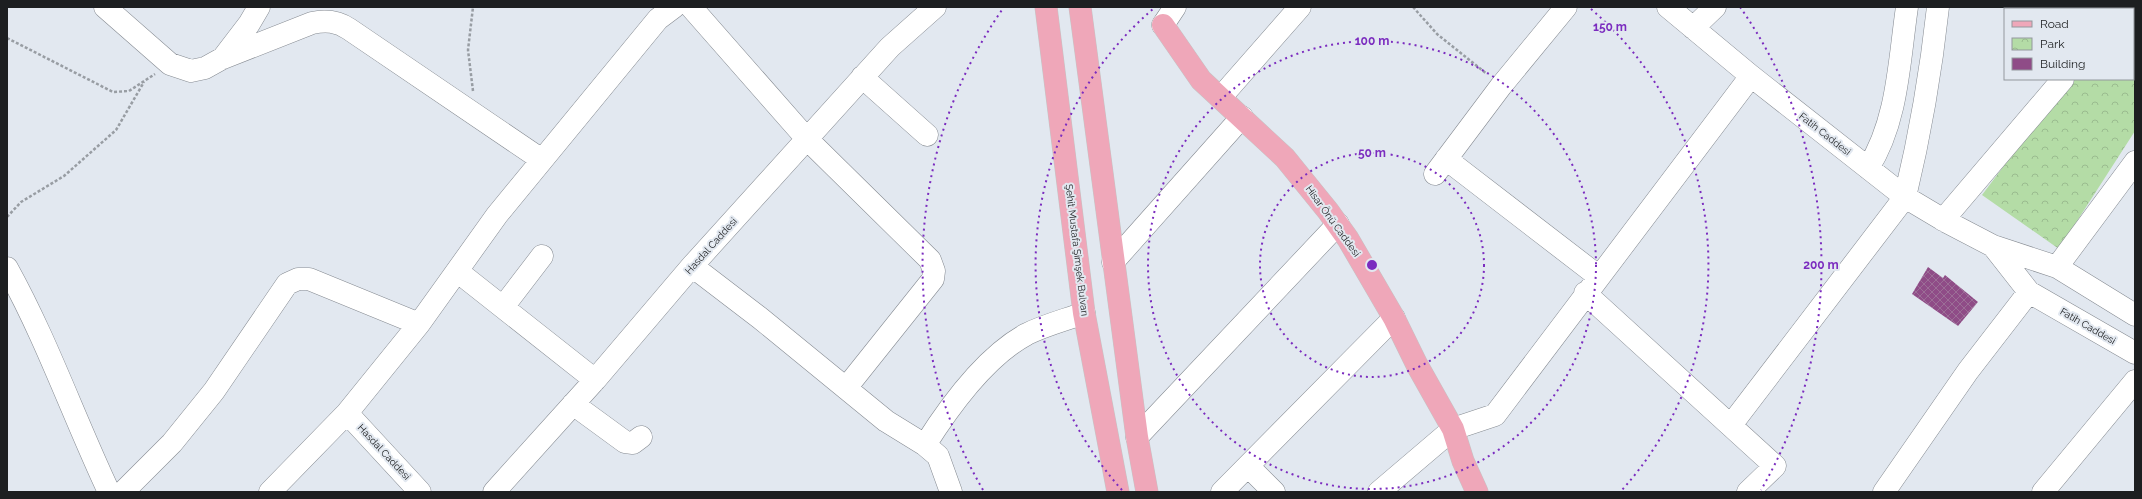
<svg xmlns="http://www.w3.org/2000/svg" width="2142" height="499" font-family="Raleway,sans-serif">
<defs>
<pattern id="park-crowns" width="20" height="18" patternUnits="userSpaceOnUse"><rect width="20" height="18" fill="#b4dca6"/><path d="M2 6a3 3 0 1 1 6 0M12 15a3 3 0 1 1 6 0" fill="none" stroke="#9abc8f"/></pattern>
<pattern id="building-cross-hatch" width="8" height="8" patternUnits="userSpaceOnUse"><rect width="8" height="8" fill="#8f4c87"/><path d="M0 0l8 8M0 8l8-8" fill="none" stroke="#9c6e97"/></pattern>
</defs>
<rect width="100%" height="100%" fill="#e2e8f0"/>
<path fill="url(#park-crowns)" d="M2133,76L2135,78V131L2059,249L1982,195L2069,79H2133Z"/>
<path fill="url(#building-cross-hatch)" d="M1928,267L1943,278L1945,275L1978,302L1958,326L1912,294Z"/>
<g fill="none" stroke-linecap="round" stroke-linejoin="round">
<defs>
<path id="minor" d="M105,7L170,64L191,71L205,68L223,58L312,23C326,20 337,21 349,29L542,160
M691,7L807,139L930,260L934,271L933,279L846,388
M1668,7L1751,76L1905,197L1947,222L1993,246L2057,267L2135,315
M2037,7L2039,9
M1163,25L1175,7
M1693,28L1715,7
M223,58L249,24L259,7
M862,77L927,135
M1221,97L1300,7
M1446,159L1598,276
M1868,168C1898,121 1899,61 1907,7
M1435,174L1501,86L1566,7
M1943,220L2063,79
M1993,246L2029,292L2135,353
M1113,262L1242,117
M692,266L760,318L886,421L925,445L938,456L951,492
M2057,267L2135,162
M7,268C47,340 74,418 109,492
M457,271L595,380
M1585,293L1775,466L1748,492
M503,307L542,256
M573,404L625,442L633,443L641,437
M347,413L420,492
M1731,425L1905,197C1920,135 1931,71 1938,7
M1137,437L1338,224
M925,445C949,407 986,356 1027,334C1045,325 1065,320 1084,313
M1248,466L1274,492
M123,492L172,443L214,391L287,284L298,279H309L419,324
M270,492L347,413L419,324L497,215L658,19L674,7
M494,492L595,380L692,266L890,47L935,7
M1222,492L1394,318
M1379,492L1453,429L1495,415L1751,76
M1884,492L1968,371L2029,292
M2043,492L2135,381"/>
<path id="major" d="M1046,7L1084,313L1118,492
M1080,7L1137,437L1147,492
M1163,25L1201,80L1285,158L1328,211L1348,239L1394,318L1417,365L1453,429L1463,461L1477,492"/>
</defs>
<use href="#minor" stroke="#858a91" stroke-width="23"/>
<use href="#major" stroke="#c4c5c5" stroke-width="23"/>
<path stroke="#989da3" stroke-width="2.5" stroke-dasharray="3 2" stroke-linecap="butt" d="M1413,7L1437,34L1487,74
M7,38L113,92L129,91L155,74
M473,91L468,50L473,7
M7,217L21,202L64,176L116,130L144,82"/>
<use href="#minor" stroke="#fff" stroke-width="22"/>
<use href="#major" stroke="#efa7b9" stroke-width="22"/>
</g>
<g fill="none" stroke="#7b2cbf" stroke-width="2" stroke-dasharray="2 4">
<circle cx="1372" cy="265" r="112"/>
<circle cx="1372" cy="265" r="224"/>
<path d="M1122 490A337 337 0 0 1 1153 9M1591 9A337 337 0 0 1 1622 490"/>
<path d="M983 490A449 449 0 0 1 1004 7M1740 7A449 449 0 0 1 1761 490"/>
</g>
<g text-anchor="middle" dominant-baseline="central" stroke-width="4" stroke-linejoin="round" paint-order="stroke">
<g font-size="10" fill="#1d1f21" stroke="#e2e8f0">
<text transform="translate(1825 134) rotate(38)">Fatih Caddesi</text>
<text transform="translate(1333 221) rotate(54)">Hisar Önü Caddesi</text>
<text transform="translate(711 246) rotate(-48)">Hasdal Caddesi</text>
<text transform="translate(1077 250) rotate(83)">Şehit Mustafa Şimşek Bulvarı</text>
<text transform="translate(2088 326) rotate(30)">Fatih Caddesi</text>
<text transform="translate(384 452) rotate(47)">Hasdal Caddesi</text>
</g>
</g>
<circle cx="1372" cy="265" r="6" fill="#7b2cbf" stroke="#e2e8f0" stroke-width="2"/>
<g font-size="12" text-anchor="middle" font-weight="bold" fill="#7b2cbf" stroke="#e2e8f0" stroke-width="4" stroke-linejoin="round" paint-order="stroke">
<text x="1610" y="31">150 m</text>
<text x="1372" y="45">100 m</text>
<text x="1372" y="157">50 m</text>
<text x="1821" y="269">200 m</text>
</g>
<rect width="2142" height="499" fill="none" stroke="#1d1f21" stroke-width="16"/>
<rect x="2004" y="8" width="130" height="72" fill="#e2e8f0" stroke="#93989d"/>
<rect x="2012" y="21" width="20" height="6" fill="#efa7b9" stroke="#93989d"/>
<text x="2040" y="28" font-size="12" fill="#1d1f21">Road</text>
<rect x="2012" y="38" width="20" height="12" fill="url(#park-crowns)" stroke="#93989d"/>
<text x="2040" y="48" font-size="12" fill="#1d1f21">Park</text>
<rect x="2012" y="58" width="20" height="12" fill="#8f4c87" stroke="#93989d"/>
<text x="2040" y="68" font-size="12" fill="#1d1f21">Building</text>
</svg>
